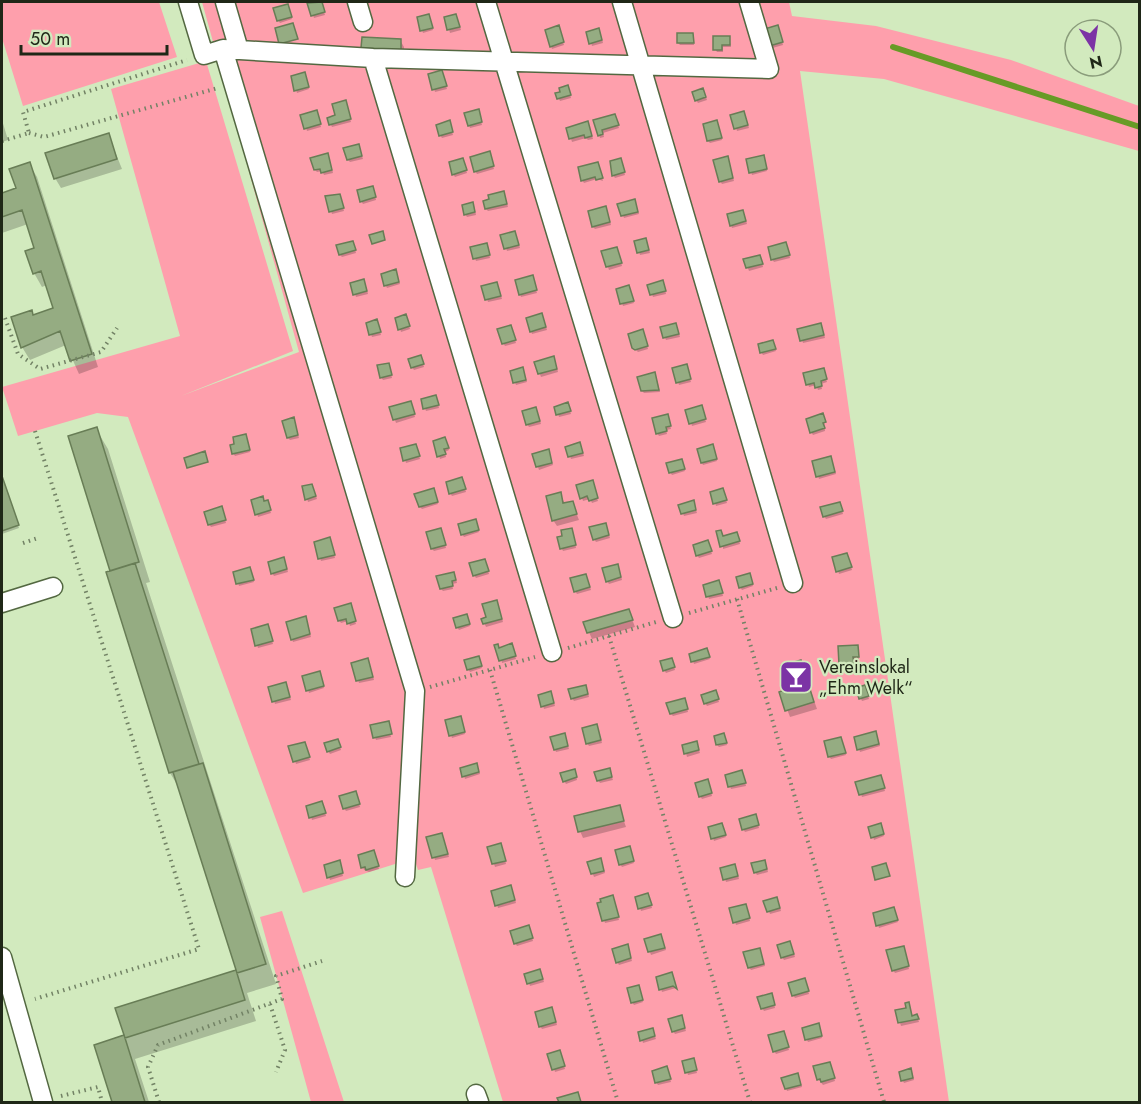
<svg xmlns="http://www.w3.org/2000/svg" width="1141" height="1104" font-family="Jost,sans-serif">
<rect width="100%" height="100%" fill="#d2eabe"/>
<path fill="#fe9fac" d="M2,2H159L177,57L23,106L2,38Z
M202,2H789L792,16L876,26L1011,60L1139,106V151L884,79L800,71L949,1102H503L431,867L418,870L414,858L303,893L128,417L97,413L18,436L2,387L180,336L111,89L206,61L293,351L181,396L299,352Z
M282,911L344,1102H311L260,917Z"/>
<path fill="#0003" d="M321,2L325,15L314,18L309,4Z
M289,8L292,19L280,23L278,20Z
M456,15L461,30L450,33L446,18Z
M430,18L433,30L423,33L422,30Z
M559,30L564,45L552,49L551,46Z
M779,30L783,45L769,49Z
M600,32L603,43L592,46L591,43Z
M693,35L694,45H680L678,43Z
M729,37L731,47H723V52H717L715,49Z
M400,40L404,47V56L367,55L363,48Z
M430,75H443L447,89L435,92Z
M306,77L309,89L297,93L296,90Z
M569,90L571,98L560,101L557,95Z
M704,92L707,100L698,103L696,100Z
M346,104L351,122L332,127L328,119L337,116Z
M479,114L482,125L470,128L469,125Z
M318,115L321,127L307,131L306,128Z
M745,115L749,128L737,131L732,116Z
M616,118L619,128L603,133L604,137L600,138L595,121Z
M2,120L8,140L2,142Z
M718,124L722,140L710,143L708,141Z
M450,125L453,135L442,138L440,135Z
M589,126L593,139L588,140L586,138L572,142L568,129Z
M108,134L122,169L61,188L55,178Z
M359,148L363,159L350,162L348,160Z
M490,155L494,169L477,174L475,171Z
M329,157L333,173L324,175L322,171L317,172L315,170Z
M764,159L767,171L752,175L748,160Z
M728,161L734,181L722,184L720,181Z
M464,162L467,173L455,177L453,174Z
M622,162L625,175L615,178L613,175Z
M29,164L37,177L98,367L79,374L66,345L30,360L22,347L33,316L55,309L47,285L42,287L34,273L36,249L28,224L2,233V194L17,189Z
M599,166L603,181L597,179L584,183L582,180Z
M374,190L376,200L363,204L361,201Z
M504,193L508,207L488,211L486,209Z
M341,199L344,211L332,214L331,211Z
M636,204L639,214L624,218L619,205Z
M474,206L476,215L467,217L465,214Z
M607,210L611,225L595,229L593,227Z
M744,214L747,224L732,228L731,225Z
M502,236H516L520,248L507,251Z
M646,239L650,253L640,255L636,242Z
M354,245L356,253L342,257L340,255Z
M787,246L790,258L774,262L772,259Z
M487,247L490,258L476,261L475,258Z
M618,251L622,266L609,270L603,252Z
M761,259L763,267L749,271L745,260Z
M396,274L400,284L387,288L386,286Z
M533,280L537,293L521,297L520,294Z
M365,283L368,294L356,297L355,294Z
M664,285L666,294L653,297L649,286Z
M498,286L502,299L488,302L483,287Z
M618,290H630L634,303L623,306Z
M543,318L547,330L532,334L531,331Z
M407,319L410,329L401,332L400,329Z
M367,324H378L381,335L372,337Z
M677,327L680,337L666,340L661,328Z
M822,327L825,338L803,343L799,330Z
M512,329L516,343L505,346L503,343Z
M644,333L648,349L638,352L633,347Z
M774,344L776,351L763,355L761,352Z
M422,360L424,367L414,370L412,367Z
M555,361L558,372L541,377L536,363Z
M389,367L392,378L383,380L381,377Z
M687,369L691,382L679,385L678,382Z
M511,372H524L527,382L516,385Z
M824,372L827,382L821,384L822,389L818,390L816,385L809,387L808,384Z
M656,376L660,392L644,393L642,391Z
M437,399L439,408L426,411L422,400Z
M412,405L415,417L396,423L391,408Z
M569,407L571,414L559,417L556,408Z
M702,410L706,422L692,426L687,411Z
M537,411L541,424L529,427L527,424Z
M668,418L671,429L666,430L667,434L659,436L657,433Z
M824,418L825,431L813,435L811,432Z
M294,422L299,438L290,440L288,438Z
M96,429L108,449L150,582L146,583L276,984L247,993L256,1021L135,1059L149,1102H114L96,1046L125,1036L117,1009L238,971L181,791L170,773L107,573L112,572Z
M246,438L250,452L235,456L233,453Z
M446,441L449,450L445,452L446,457L440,459L439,456Z
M581,447L584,456L571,459L570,456Z
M417,449L420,459L406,463L405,460Z
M714,449L717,461L703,465L702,463Z
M549,454L553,465L539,470L534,455Z
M832,461L836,474L819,479L818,476Z
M683,464L685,471L672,475L670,472Z
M2,478L19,528L2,534Z
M463,482L466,492L452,496L450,493Z
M593,485L598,501L592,503L590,499L583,501L582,498Z
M313,488L317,499L308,502L307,499Z
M434,492L438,504L422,509L420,507Z
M712,493H724L727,503L716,506Z
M560,494L565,504L572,502L579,520L557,526L553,520Z
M264,502L268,504L271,513L258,517L257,514Z
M694,505L697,513L684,516L680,506Z
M841,506L843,514L826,519L824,516Z
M223,511L226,523L211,527L209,524Z
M476,524L479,532L464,537L462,534Z
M606,527L610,538L596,542L594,539Z
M442,532L446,548L434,551L432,549Z
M573,532L576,548L563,551L562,549Z
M738,536L740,544L723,549V538Z
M331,542L335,558L321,561L316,543Z
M709,545L712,554L699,558L697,555Z
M848,557L852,570L839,574L838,571Z
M285,562L288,572L274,576L272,573Z
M486,563L489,574L476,578L474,575Z
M619,568L622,580L609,584L607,581Z
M251,571L254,582L239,586L235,573Z
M454,573L457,583L452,584L453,589L443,591L441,589Z
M587,578L591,590L577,594L575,591Z
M751,578L753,586L742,590L740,587Z
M720,585L723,596L709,599L705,586Z
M498,605L503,622L486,627L483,620L488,618Z
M351,607L356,624L350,626L348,621L341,623L339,620Z
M629,611L635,627L592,639L585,623Z
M468,618L470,626L459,630L457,627Z
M306,621L311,637L293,642L292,639Z
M269,629L273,644L258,648L257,645Z
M857,646L859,659L854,660V666L842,667L841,664Z
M513,648L516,659L502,663L499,649Z
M708,653L710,659L694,664L693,661Z
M480,660L482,668L470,672L468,669Z
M800,661L817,709L790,717L781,693L790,690Z
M369,662L374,680L359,683L353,664Z
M673,662L675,670L666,673L664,670Z
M321,675L324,688L309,693L308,690Z
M287,687L291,700L275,704L274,701Z
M587,689L589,697L574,701L572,698Z
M866,689L869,699L862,701L861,699Z
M717,695L719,702L707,706L705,703Z
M552,696L555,706L544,709L543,706Z
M686,702L688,712L673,716L671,714Z
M462,720L465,734L452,738L451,735Z
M388,724L391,737L376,740L375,737Z
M598,729L602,743L589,746L587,743Z
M877,735L880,746L860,752L859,749Z
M565,737L569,749L556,752L555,749Z
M725,738L727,745L719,747L717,745Z
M842,741L846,755L831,759L829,756Z
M339,743L341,750L330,754L328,751Z
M697,745L700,753L687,757L684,746Z
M306,746L310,760L296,764L290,747Z
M478,768L480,774L465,779L464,776Z
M609,770L613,780L600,783L598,780Z
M576,774L577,780L566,784L564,781Z
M743,774L746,786L731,789L727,776Z
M882,780L885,791L862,797L857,783Z
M709,784L712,796L702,799L700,796Z
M357,796L360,807L346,811L344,808Z
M323,805L326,816L312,820L311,817Z
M619,807L626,827L583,838L580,831Z
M757,818L759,828L745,832L743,829Z
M723,827L726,837L714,841L713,838Z
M882,828L884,836L874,840L873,837Z
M442,834L449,857L435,860L428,838Z
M489,848H502L506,864L495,867Z
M631,850L634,863L622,867L620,864Z
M375,854L379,869L369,872L364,870L363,867Z
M589,863H602L605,873L594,877Z
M766,864L768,872L757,875L755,872Z
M340,865L343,876L330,880L329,877Z
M736,868L739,879L726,882L722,869Z
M512,889L516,903L498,908L497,905Z
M649,897L652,908L641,911L640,908Z
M614,900L619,920L605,923L599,904Z
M778,901L781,911L770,914L765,902Z
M747,908L750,921L736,925L735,922Z
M895,912L898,922L879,928L878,925Z
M530,929L533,941L517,946L515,943Z
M662,939L666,950L651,955L646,940Z
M791,945L795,957L784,960L782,957Z
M628,949L632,961L619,965L617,962Z
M905,950L909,969L895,973L893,970Z
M760,952L765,966L751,970L749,967Z
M541,973L544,982L530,986L526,975Z
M673,977L676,988L662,992L661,989Z
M806,983L809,994L795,998L793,995Z
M639,989L643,1002L634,1005L632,1002Z
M773,997L775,1008L764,1011L762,1008Z
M909,1003L913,1017L918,1019L919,1022L901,1026L897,1012L908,1009Z
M553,1011L557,1025L542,1029L540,1026Z
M682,1020L686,1031L675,1034L673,1031Z
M819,1028L822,1038L808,1042L807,1040Z
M653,1032L656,1039L643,1043L642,1040Z
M785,1035L789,1050L776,1054L774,1051Z
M561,1054L565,1069L555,1072L554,1069Z
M684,1062H694L697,1073L688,1075Z
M831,1066L835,1081L823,1085L819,1080L815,1067Z
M668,1071L671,1082L658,1085L656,1082Z
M912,1073L914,1080L904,1083L903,1081Z
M799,1077L802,1087L787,1091L783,1079Z"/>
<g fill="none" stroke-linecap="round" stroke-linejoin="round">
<path stroke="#679b26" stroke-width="6" d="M893,47L1140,127"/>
</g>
<path fill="#95ac82" stroke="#687d56" stroke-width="1.5" d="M322,2L325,12L311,16L307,3Z
M288,4L292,17L277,21L273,8Z
M429,14L433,28L420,31L417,17Z
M456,14L460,27L447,30L444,17Z
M293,23L298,39L279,44L275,28Z
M559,25L564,42L550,47L545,30Z
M778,25L783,42L766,47L761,30Z
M599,28L602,40L589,44L586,32Z
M677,33H693L694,43H677Z
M713,36H730V45H722V50H713Z
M362,37L401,39V50L361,48Z
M442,70L447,86L432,90L428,74Z
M305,72L309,87L294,91L291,76Z
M568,85L571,95L557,99L555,93L560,92L559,88Z
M703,88L706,97L695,101L692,92Z
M346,100L351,119L329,125L327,118L335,115L332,104Z
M479,109L482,122L468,126L464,113Z
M317,110L321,124L304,129L300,115Z
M744,111L748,125L734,129L730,115Z
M615,114L619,125L602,130L603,134L598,136L593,120Z
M450,120L453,132L439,136L436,125Z
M717,120L722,138L707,141L703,124Z
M588,121L592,136L585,138L584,135L569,139L566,128Z
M109,133L117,159L54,179L45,153Z
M359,144L362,156L347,160L343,148Z
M490,151L494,166L474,172L470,157Z
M328,153L332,170L321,173L320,169L314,170L310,158Z
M764,155L767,169L749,173L746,159Z
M728,156L733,178L719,182L713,160Z
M463,158L467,170L452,175L449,162Z
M621,158L625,172L612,176L610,161Z
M30,162L92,354L70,361L60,331L21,348L11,317L32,310L33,315L53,308L41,271L33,274L25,251L34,248L22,210L2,217V193L16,188L9,169Z
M598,162L603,178L596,180L595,177L581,181L578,167Z
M373,186L376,197L360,202L357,190Z
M504,191L507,204L485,209L483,201L489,199L488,195Z
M340,194L344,208L329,212L325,196Z
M635,199L638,212L621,216L617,204Z
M473,202L475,212L464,215L462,205Z
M606,206L610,222L592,227L588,211Z
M743,210L746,221L730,226L727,214Z
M383,231L385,240L372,244L369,235Z
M515,231L519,245L504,249L500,235Z
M646,238L649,250L637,253L634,241Z
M353,241L356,250L339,255L336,245Z
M786,242L790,255L771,260L768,247Z
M487,243L490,255L473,259L470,247Z
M617,247L622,263L606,267L601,251Z
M760,255L763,264L746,268L743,259Z
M396,269L399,282L384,286L381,274Z
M533,275L537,290L519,295L515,280Z
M364,279L367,291L353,295L350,283Z
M663,280L666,291L650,295L647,285Z
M497,282L501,296L485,300L481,286Z
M629,285L634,301L620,304L616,289Z
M542,313L546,327L530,332L526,318Z
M406,314L410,326L398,330L395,318Z
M377,319L381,332L369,335L366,323Z
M676,323L679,334L663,338L660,327Z
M821,323L824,335L800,341L797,329Z
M511,325L516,340L502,344L497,329Z
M643,329L648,346L635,350L632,348L628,334Z
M773,340L776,349L760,353L758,344Z
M421,355L424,364L411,368L408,359Z
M554,356L557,369L538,374L534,362Z
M389,363L392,375L380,378L377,365Z
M687,364L691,379L676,383L672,368Z
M523,367L526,380L513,383L510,371Z
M824,368L827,379L821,381L822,386L815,388L814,383L806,385L803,373Z
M655,372L659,390L641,391L637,377Z
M436,395L439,405L423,409L421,399Z
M411,401L415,414L393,420L389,407Z
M568,402L571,411L556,415L554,407Z
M702,405L706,419L689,424L685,410Z
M536,407L540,421L526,425L522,411Z
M823,413L826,422L823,423L825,428L810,433L806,419Z
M668,414L671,426L666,427L667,431L656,434L652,418Z
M294,417L298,435L287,438L282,421Z
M97,427L139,562L110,571L68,436Z
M246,434L250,450L232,454L230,445L234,444L233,437Z
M445,437L449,448L444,449L446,454L437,457L433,441Z
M580,442L583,453L568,457L565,447Z
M416,444L420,456L403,461L400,448Z
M713,444L717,459L701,463L697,449Z
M549,449L552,463L536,467L532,454Z
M205,451L208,462L187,468L184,458Z
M831,456L835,472L816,477L812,461Z
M682,459L685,469L669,473L666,463Z
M2,476L19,525L2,531Z
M462,477L466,489L449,494L446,482Z
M593,480L598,498L589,501L587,496L580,499L576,485Z
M312,484L316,496L305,500L302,486Z
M434,488L438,502L419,507L414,494Z
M723,488L727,500L713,504L710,492Z
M561,492L563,503L573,501L577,514L552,521L546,496Z
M263,496L264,501L268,500L271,510L255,515L251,500Z
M694,500L696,510L681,514L678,505Z
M840,502L843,511L823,517L820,507Z
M222,506L226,520L208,525L204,512Z
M476,519L479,530L461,535L458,524Z
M606,523L609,535L593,540L589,527Z
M441,528L446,545L431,549L426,532Z
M572,528L576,545L560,549L557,537L562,536L561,530Z
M721,530L723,536L737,532L740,541L720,547L716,531Z
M330,537L335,555L318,559L314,542Z
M708,540L712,551L696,556L693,545Z
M847,553L852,567L836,572L832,557Z
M284,557L287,569L271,574L268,562Z
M485,559L489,571L473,576L469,563Z
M135,563L199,764L169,773L106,572Z
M618,564L621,577L606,582L602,568Z
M250,567L254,580L236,584L233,572Z
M454,572L456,580L452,581L453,586L440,589L436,576Z
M750,573L753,584L739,588L736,577Z
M586,574L590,587L574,592L570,578Z
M719,580L723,593L706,597L703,585Z
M497,600L502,619L483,624L481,619L486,617L482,604Z
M351,603L356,621L347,624L346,619L338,621L334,608Z
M629,609L633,620L587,633L583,622Z
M467,614L470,624L456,628L453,618Z
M306,616L310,634L291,640L286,622Z
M268,624L273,641L255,646L251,629Z
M512,643L516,656L499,661L494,645L498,644L499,648Z
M858,645L859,657H853L854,664L839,665L838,646Z
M707,648L710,657L691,662L689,654Z
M479,656L482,666L467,670L464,660Z
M368,658L373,677L356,681L351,663Z
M672,658L675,667L663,671L660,661Z
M801,660L814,702L785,711L779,692L788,689L781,666Z
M320,671L324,686L306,691L302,676Z
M286,682L290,697L272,702L268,687Z
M586,685L588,694L571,699L568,689Z
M865,685L869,696L859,699L856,688Z
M716,690L719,699L704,704L701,695Z
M551,691L554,703L541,707L538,695Z
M685,698L688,709L670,714L666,703Z
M461,716L465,732L449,736L445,720Z
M389,721L392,734L373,738L370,725Z
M597,724L601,740L586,744L582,728Z
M876,731L879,744L857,750L854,737Z
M565,733L568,746L554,750L550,737Z
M724,733L727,743L716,745L714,736Z
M841,737L846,753L828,757L824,741Z
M338,739L341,747L327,752L324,743Z
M697,741L699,750L684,754L682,745Z
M305,742L310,757L293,762L288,746Z
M203,763L266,964L237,973L173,772Z
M477,763L479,772L462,777L460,768Z
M610,768L612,777L597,781L594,772Z
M575,769L577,777L563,782L560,773Z
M742,770L746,783L728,787L725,775Z
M881,775L885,788L859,795L855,782Z
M708,779L712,793L699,797L695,783Z
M356,791L360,804L343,809L339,796Z
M322,801L326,813L309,818L306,806Z
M620,805L624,821L578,832L574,816Z
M756,814L759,825L742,830L739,819Z
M722,823L726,835L711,839L708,827Z
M881,823L884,834L871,838L868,827Z
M442,833L448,854L432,858L426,837Z
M501,843L506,861L492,864L487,847Z
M630,846L634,861L619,865L615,850Z
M374,850L379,866L366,870L365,867L361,868L358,855Z
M601,858L604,871L591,874L587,862Z
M340,860L343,873L327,878L324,865Z
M765,860L767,869L754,873L751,863Z
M886,863L890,876L875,880L872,867Z
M735,864L738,876L723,880L720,868Z
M511,885L515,900L495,906L491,891Z
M648,893L652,905L638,909L635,897Z
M613,895L619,917L602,921L597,903L601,902L600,899Z
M777,897L780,908L767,912L763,901Z
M746,904L750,918L733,923L729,908Z
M894,907L898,920L876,926L873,913Z
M529,925L533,938L514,944L510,931Z
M661,934L665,948L648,952L644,939Z
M790,941L794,954L781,958L777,945Z
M628,944L631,958L616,963L612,949Z
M904,946L909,966L892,971L886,950Z
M760,948L764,964L748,968L743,952Z
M540,969L543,979L527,984L524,974Z
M236,970L245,1000L125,1038L115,1008Z
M672,972L677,989L673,986L659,990L656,977Z
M805,978L809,991L792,996L788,983Z
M639,985L643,1000L631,1003L627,988Z
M772,993L775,1005L761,1009L757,997Z
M909,1002L912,1016L917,1014L919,1019L898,1023L895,1010L906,1008L905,1003Z
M552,1007L556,1022L539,1027L535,1012Z
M682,1015L685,1028L672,1032L668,1019Z
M819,1023L822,1036L805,1040L802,1028Z
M653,1028L655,1036L640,1041L638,1032Z
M784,1031L789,1047L773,1052L768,1035Z
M124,1035L125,1038L145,1102H112L94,1045Z
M560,1050L565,1066L552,1070L547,1054Z
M694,1058L697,1070L685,1073L682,1061Z
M830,1062L835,1078L821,1082L820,1079L817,1080L813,1066Z
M667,1066L671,1079L655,1083L652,1071Z
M911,1068L913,1078L901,1081L899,1072Z
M798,1073L801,1085L785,1089L781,1078Z
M578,1092L581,1102H559L557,1098Z"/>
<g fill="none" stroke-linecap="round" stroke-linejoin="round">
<defs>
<path id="minor" d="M188,2L204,55L223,49
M225,2L239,50
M357,2L363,22
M486,2L673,618
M622,2L793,583
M373,58L552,652
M2,603L53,587
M405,877L415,691L223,49L373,58L769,69L749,2
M2,957L43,1102
M476,1094L479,1102"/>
</defs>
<use href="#minor" stroke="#536841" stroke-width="21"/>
<path stroke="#728265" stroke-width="4" stroke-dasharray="1.5 4.5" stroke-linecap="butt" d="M29,133L44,137L218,88
M2,141L29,133L23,112L187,60
M5,318L18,354L40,369L101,352L117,328
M35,431L199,949L35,999
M23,543L38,538
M737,599L884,1102
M689,613L777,588
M609,636L750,1102
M568,648L656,622
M490,670L618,1102
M430,687L535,657
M270,1004L285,1050L276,1072
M61,1096L98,1087L102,1102
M159,1102L148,1067L158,1045L282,999L276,976L322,961"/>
<use href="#minor" stroke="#fff" stroke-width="18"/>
</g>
<defs>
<symbol id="bar-square" viewBox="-11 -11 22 22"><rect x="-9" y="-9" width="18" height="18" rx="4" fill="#7c33a5" stroke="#d2eabe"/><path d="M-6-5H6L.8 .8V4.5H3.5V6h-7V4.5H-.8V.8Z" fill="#fff"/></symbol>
</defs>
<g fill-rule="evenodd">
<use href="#bar-square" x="777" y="658" width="38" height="38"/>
</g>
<g text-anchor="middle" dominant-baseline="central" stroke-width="4.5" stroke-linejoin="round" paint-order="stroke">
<g font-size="18" fill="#1f2717" stroke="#d2eabe" text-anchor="start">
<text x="819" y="667">Vereinslokal<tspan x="819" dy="21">„Ehm Welk“</tspan></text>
</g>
</g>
<rect width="1141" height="1104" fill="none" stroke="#1f2717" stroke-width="6"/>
<g transform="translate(1093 48) rotate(168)"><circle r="28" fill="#d2eabe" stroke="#8a9c7b" stroke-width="1.5"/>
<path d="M0-4.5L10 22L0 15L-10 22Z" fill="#7c33a5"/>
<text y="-9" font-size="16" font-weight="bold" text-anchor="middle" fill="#1f2717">N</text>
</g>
<path d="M21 45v9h146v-9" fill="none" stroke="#1f2717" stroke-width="3"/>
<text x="30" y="45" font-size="18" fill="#1f2717" stroke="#d2eabe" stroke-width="4.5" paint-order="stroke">50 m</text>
</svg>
